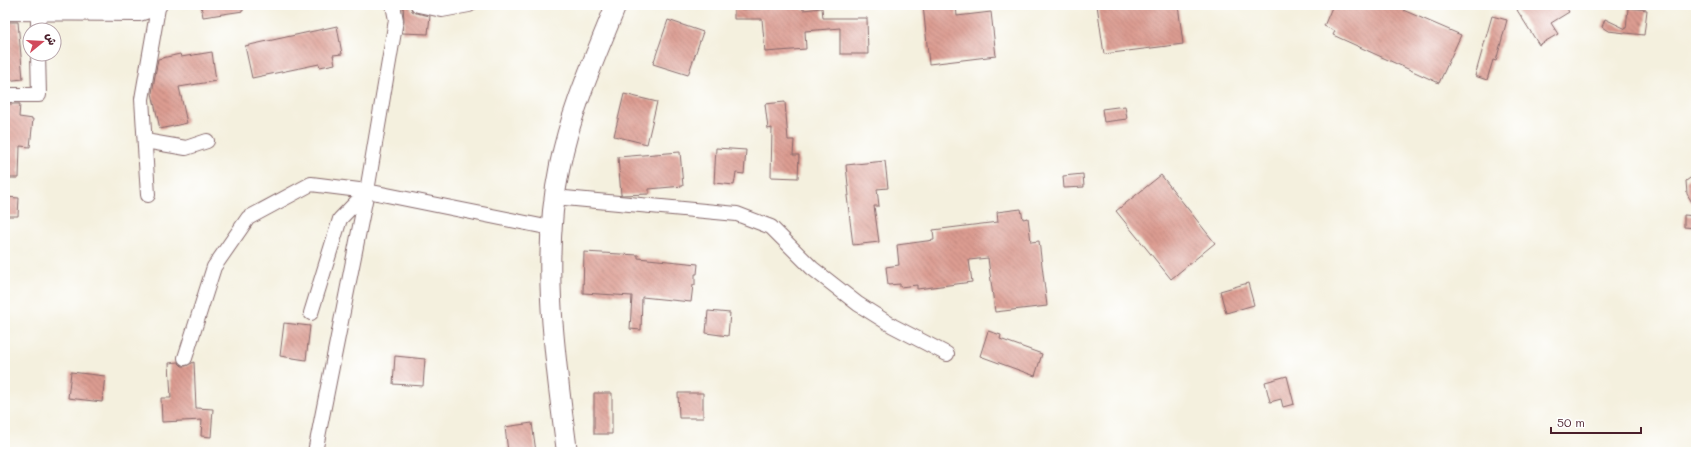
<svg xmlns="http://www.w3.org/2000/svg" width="1701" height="457" font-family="Mali,'Playpen Sans Arabic',sans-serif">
<defs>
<pattern id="building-back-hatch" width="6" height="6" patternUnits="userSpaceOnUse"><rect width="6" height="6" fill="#dc9c91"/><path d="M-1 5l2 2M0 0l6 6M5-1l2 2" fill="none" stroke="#b47f77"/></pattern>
</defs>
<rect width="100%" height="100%" fill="#fff"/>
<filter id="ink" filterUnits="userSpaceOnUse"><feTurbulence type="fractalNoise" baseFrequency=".025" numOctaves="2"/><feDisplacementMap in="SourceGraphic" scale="8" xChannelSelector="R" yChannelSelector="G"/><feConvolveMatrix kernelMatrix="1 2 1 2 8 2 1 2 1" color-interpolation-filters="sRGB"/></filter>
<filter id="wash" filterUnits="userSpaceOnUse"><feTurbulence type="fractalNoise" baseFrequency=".012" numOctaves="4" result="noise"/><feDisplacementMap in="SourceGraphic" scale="16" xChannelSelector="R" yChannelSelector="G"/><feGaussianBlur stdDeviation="0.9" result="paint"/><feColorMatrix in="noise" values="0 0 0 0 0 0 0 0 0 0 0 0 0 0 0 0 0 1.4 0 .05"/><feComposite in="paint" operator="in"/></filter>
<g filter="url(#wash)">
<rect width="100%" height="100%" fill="#f4f0de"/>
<g id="blocks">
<path fill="url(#building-back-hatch)" d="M201,5H243V11L203,17Z
M403,5H410L412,11L416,13L430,16L428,34L402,33L404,21Z
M761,5H802L803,10L822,8L823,18H867L868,54H840V28L805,31L806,49L765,52L762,19H734V9H762Z
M923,5H956L957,16L991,12L996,56L929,64Z
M1097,5H1178L1183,44L1104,54Z
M1333,5H1405L1403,10L1461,35L1439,83L1333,35L1335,31L1324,26Z
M1525,5H1565L1569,12L1551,23L1558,34L1539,45L1517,10Z
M1628,8L1647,10L1644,35L1608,31L1602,27L1605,19L1626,29Z
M1492,16L1507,20L1496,61L1493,60L1487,80L1475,76Z
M668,20L703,32L688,75L653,64Z
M5,22H18L23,79L5,81Z
M337,26L342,54L333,55L335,64L320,67L319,64L252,78L245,46Z
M212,52L216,81L179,87L187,123L160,129L152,93L158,59L180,54L181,57Z
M624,94L657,102L647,144L614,136Z
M785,102L788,140H794L793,155H799L798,178L771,177L772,128L768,129L765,104Z
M5,104H20L19,117L33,119L30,147L20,146L19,178H5Z
M1125,106L1127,119L1104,122L1102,109Z
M716,148L746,150L744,174L736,173L734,185L714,183Z
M680,152L683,186L649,189V194L621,195L618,157Z
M885,161L888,188L877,189L879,206H874L879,242L853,245L847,196H849L846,165Z
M1083,174L1084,187L1064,188L1063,176Z
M1696,174V209L1687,194L1686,181Z
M1161,175L1215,243L1171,279L1116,211Z
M5,197L19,198L18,216H5Z
M1021,209L1023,219L1028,218L1031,242L1039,241L1047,306L995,312L988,258L969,260L972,282L917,289V285L900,287V284L888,285L886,267L899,265L897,245L934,240L933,230L998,222L997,212Z
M1684,215L1696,216V228L1684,227Z
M584,252L638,255V258L698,264L697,274H695V285H693L691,302L642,297L641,330L630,329L632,296L583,293Z
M1248,283L1254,305L1226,313L1220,291Z
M708,311L730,313L728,336L706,333Z
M284,323L310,326L306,360L280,356Z
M988,331L1001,335L1000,339L1042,354L1035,376L980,356Z
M395,356L425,359L423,386L393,384Z
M178,362L182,366H186L194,362L196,408L213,409L211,437L201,436L202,420L162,422L161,398H171L169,363Z
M71,372L105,376L102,402L68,398Z
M1287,376L1294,404L1283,407L1281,399L1270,402L1265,382Z
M594,393H612V434H594Z
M678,393H703V418H679Z
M532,423L536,452H508L505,427Z"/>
</g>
</g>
<g filter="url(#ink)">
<use href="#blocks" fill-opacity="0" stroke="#86686a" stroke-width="1"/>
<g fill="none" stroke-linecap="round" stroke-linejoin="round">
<defs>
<path id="street" d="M418,5L442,10L469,5
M5,13L139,14L158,8L160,5
M38,13V30
M5,95H39L38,54
M145,141L186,148L207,141
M148,195L142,99L158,8
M554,197L737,214L771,227L812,268L858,304L893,326L947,354
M311,313L340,219L367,191
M185,358L214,267L248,218L311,184L367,191L551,228
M315,452L367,191L396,20L393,5"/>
<path id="secondary" d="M567,452C555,357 540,261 560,165C571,110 595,58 616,5"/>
</defs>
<use href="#street" stroke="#86686a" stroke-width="16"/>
<use href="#secondary" stroke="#86686a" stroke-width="22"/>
<use href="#street" stroke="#fff" stroke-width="14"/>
<use href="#secondary" stroke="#fff" stroke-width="20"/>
</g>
</g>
<rect width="1701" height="457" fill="none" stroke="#fff" stroke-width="20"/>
<g transform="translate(42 42) rotate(72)"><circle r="19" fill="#ffffff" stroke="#b7a5aa"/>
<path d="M0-3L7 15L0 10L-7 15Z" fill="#d1495b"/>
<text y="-6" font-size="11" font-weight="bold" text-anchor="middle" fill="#4a1f2b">ش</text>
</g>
<path d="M1551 427v6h90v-6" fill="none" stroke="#4a1f2b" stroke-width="2"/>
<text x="1557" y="427" font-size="12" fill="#4a1f2b" stroke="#ffffff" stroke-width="3" paint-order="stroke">50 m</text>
</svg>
